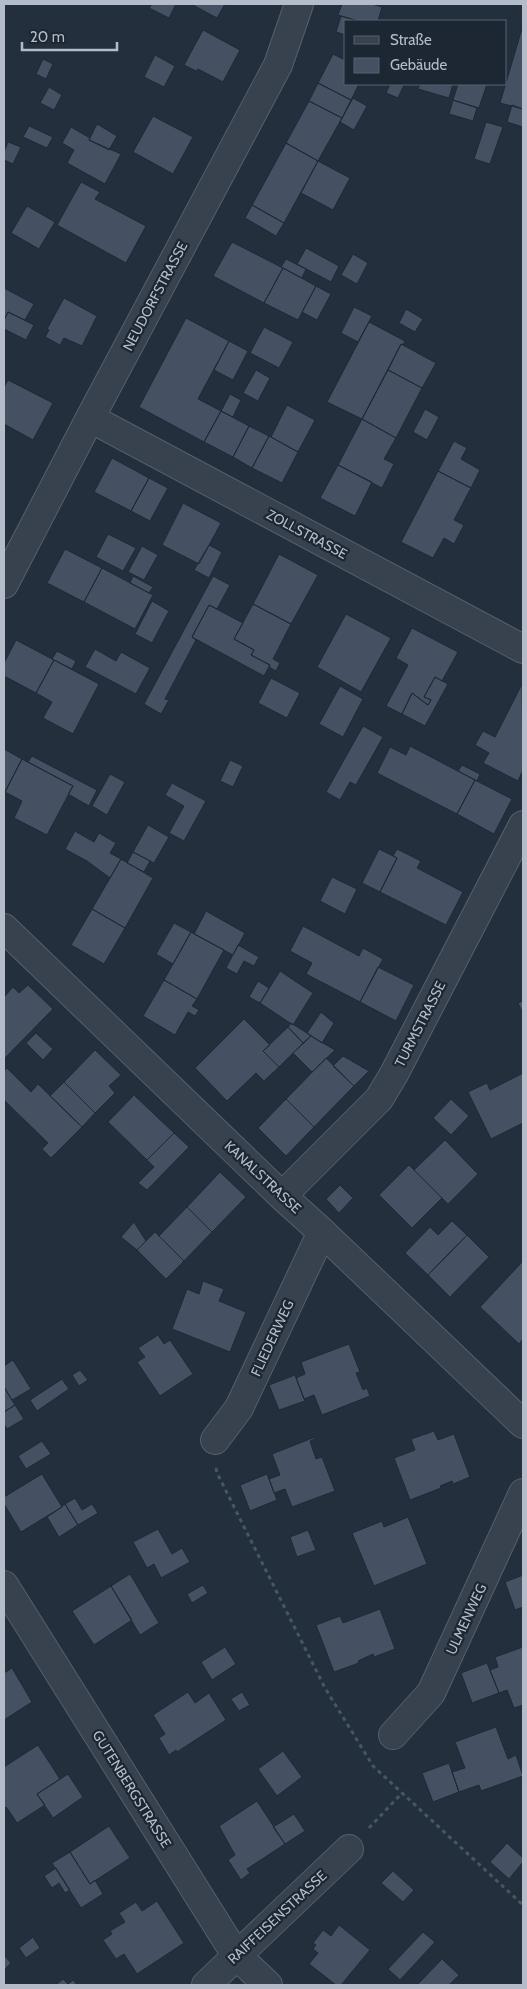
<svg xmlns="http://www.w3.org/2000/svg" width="527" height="1989" font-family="Cabin,sans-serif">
<rect width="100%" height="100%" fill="#242f3e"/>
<path fill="#455162" stroke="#1f2835" d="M152,4H176L169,18L149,8Z
M191,4H225L217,18Z
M342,4H372L382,7L378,21H358L338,15Z
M341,16L358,21H346V35L336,32Z
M523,25V109L500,103Z
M203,30L240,50L223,82L198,69L196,71L184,65Z
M333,54L345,60L346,58V84H359L351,100L318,83Z
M155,55L175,66L164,87L144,77Z
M43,59L53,64L46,79L36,74Z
M318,83L351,100L342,118L309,101Z
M390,84L404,85L398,98L386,93Z
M420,84H453L449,98L418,89Z
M458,84H487L479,108L453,100Z
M49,87L62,95L54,110L40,103Z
M353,98L367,106L354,130L340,122Z
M453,100L477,108L473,121L449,114Z
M309,101L342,118L318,161L286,143Z
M512,105L523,109V127L507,122Z
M153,116L193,137L173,174L133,152Z
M486,122L503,127L490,164L474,159Z
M97,124L117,136L109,150L89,140Z
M29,126L53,137L47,148L23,137Z
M71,127L90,138L89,140L121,154L105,184L67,163L74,150L62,143Z
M8,142L21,147L13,164L4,160V152Z
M286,143L318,161L284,223L252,205Z
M318,161L350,178L333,210L301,193Z
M81,182L100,192L95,199L146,226L126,263L57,225Z
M252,205L284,223L276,236L245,218Z
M27,206L55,222L39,249L11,233Z
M232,242L283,268L264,303L213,276Z
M306,248L339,266L331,282L297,264Z
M353,254L368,263L357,284L341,275Z
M286,259L306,269L302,278L281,267Z
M283,268L316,286L298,320L264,303Z
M316,286L331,294L317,320L302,312Z
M4,288L34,304L25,320L8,312L4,320Z
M64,298L97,316L82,346L64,338L60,345L45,337L49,330L47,329Z
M354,307L372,316L358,342L341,333Z
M406,309L423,319L415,332L399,323Z
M8,312L34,325L26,340L4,329V320Z
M186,318L229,341L198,399L221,411L204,442L139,407Z
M369,322L405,341L403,345L401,344L362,419L327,402Z
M264,327L293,342L279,368L250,353Z
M229,341L248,351L233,380L214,370Z
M401,344L436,363L422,388L388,370Z
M256,370L270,378L258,401L243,393Z
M388,370L422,388L396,438L362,419Z
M8,380L53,403L33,440L4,424V387Z
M230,394L241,400L233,417L221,411Z
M287,405L315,420L298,452L271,437Z
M425,409L439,417L427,440L413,432Z
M221,411L249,426L233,457L204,442Z
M362,419L396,438L384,459L394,464L382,488L338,465Z
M249,426L269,436L252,468L233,457Z
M269,436L298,452L282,483L252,468Z
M454,441L467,448L461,459L480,470L471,488L438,471Z
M112,458L149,478L131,511L94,492Z
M338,465L372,482L355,516L320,498Z
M438,471L471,488L454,520L464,525L454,544L444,538L433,558L401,542Z
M149,478L168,488L150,521L131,511Z
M183,503L221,523L199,564L162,545Z
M108,534L136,548L123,571L96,557Z
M209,545L222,552L209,578L194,570Z
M142,546L158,555L144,580L128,572Z
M65,549L102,568L84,602L47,583Z
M279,554L318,575L291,624L253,604Z
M102,568L153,595L135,629L84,602Z
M133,576L153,587L149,593L130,583Z
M213,576L230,585L217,609L209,605L192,637L196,640L165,699L169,700L161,714L144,704Z
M152,601L169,611L152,643L135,634Z
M253,604L291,624L273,659L280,663L276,671L269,667L270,665L251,655L254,650L234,639Z
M209,605L243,623L234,639L254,650L251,655L270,665L264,676L192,637Z
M346,614L391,638L361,692L317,667Z
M412,628L458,652L442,681L435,677L424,697L431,700L428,705L412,693L402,714L386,706L408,665L396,658Z
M16,640L54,660L36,693L4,676V663Z
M95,649L116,661L121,652L150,668L136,694L85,667Z
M57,651L76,661L72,669L52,659Z
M54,660L99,684L73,734L43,718L52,702L36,693Z
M435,677L448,684L425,726L402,714L412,693L428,705L431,700L424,697Z
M271,678L300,693L287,718L258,703Z
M522,684L523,770L518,781L483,763L489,753L475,745L483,731L495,737Z
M340,686L363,699L343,737L319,724Z
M363,726L383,737L356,785L350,782L340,800L326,792Z
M410,746L475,780L457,814L377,773L390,747L406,755Z
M4,749L22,759L5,792L4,791Z
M32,756L97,790L89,806L68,794L73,786L28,762Z
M22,759L73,786L47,835L14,818L22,801L5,792Z
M230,760L243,766L233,787L220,781Z
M462,765L480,774L477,781L458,771Z
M110,774L125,782L107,815L92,806Z
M475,780L512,799L494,834L457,814Z
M172,783L206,801L184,841L169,833L184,806L165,795Z
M148,825L169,837L154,863L133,852Z
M75,831L94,842L99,833L116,843L110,853L121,859L110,878L87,861L65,849Z
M379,849L397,858L380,892L362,883Z
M397,849L421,861L417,868L463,892L446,925L380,892L397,858L393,856Z
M133,852L150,861L144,872L127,863Z
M121,859L153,878L125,928L92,909Z
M332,877L357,889L345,914L320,901Z
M92,909L125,928L104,964L71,945Z
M206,911L245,933L233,955L194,934Z
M174,923L191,932L173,964L156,954Z
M303,926L359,956L363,948L383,959L360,1002L306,974L312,963L290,951Z
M191,932L224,950L197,999L164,980Z
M238,945L259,957L254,966L244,961L237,974L226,968Z
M378,967L414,985L396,1021L360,1002Z
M280,971L313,993L293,1025L260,1003Z
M164,980L197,999L192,1006L199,1010L195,1016L188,1012L175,1035L143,1016Z
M258,981L269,988L260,1003L249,997Z
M28,985L53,1009L4,1059V997L13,987L19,993Z
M523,1001V1013L518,1003Z
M321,1012L334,1023L322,1043L307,1033Z
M244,1019L270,1045L263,1051L279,1067L264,1081L256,1073L227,1101L195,1068Z
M291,1023L307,1033L311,1036L303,1043L288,1027Z
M288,1027L303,1043L279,1067L263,1051Z
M36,1033L53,1049L43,1060L26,1043Z
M311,1036L335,1050L312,1072L293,1053Z
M95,1050L121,1075L109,1086L115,1093L95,1113L64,1082Z
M343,1056L369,1071L354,1086L333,1066Z
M326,1058L354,1086L314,1127L286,1099Z
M7,1068L31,1092L38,1084L82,1127L51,1158L42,1149L48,1143L4,1100V1071Z
M523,1073V1123L491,1139L468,1092L487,1083L490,1090Z
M64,1082L95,1113L82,1127L50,1096Z
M134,1095L174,1133L147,1160L108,1122Z
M286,1099L314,1127L286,1156L258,1128Z
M451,1099L469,1116L451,1135L433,1118Z
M174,1133L189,1147L147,1190L138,1183L154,1167L147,1160Z
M445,1140L478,1174L448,1204L414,1170Z
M409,1165L442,1198L412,1228L379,1195Z
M220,1172L246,1197L212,1232L187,1207Z
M340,1185L353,1198L339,1213L326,1199Z
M187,1207L212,1232L184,1261L159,1236Z
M452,1221L467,1235L428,1275L405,1253L430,1227L438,1235Z
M134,1222L146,1241L137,1250L121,1237Z
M155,1232L184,1261L166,1279L137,1250Z
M467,1235L489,1257L450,1297L428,1275Z
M523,1261V1339L519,1344L480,1307Z
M203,1281L224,1289L219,1301L246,1312L230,1352L172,1329L187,1289L199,1294Z
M158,1335L164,1344L170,1340L193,1374L160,1396L137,1362L145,1357L138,1348Z
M349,1344L360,1372L356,1373L363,1390L367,1388L370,1396L322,1415L314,1395L304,1399L296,1378L305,1374L301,1362Z
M13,1360L31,1389L12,1400L4,1387V1366Z
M80,1370L88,1380L79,1386L72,1375Z
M295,1375L305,1401L279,1410L269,1385Z
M62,1379L69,1389L37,1411L30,1400Z
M4,1387L15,1405L4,1412Z
M15,1405L24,1419L7,1429L4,1424V1412Z
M434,1431L438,1440L454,1434L470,1477L453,1484L452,1481L440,1486L441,1488L410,1500L394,1458L415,1450L411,1439Z
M315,1437V1439L310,1441L316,1459L322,1457L335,1491L292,1507L285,1489L274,1493L269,1479L280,1475L272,1454Z
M42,1441L51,1454L26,1469L18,1456Z
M42,1474L62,1507L21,1532L4,1504V1497Z
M267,1474L277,1500L250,1511L240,1485Z
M75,1498L82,1510L92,1504L98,1513L78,1525L65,1504Z
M65,1504L78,1525L59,1537L47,1517L62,1507V1506Z
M408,1517L427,1564L374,1586L352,1533L382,1521L384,1527Z
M158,1529L172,1554L182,1548L190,1562L161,1578L154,1564L147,1568L133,1542Z
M308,1530L316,1550L297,1557L290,1537Z
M130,1574L159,1623L140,1635L111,1586Z
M523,1575V1607L515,1610L505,1582Z
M203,1585L208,1593L192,1603L187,1594Z
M111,1586L132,1620L94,1645L72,1611Z
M380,1609L395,1649L374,1657L373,1654L358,1661L359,1663L334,1672L316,1625L340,1616L343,1623Z
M225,1647L236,1664L212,1680L201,1662Z
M523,1647V1705L514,1708L507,1690L499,1693L490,1670L498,1667L495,1657Z
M487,1663L499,1693L472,1703L461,1673Z
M12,1668L32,1702L4,1720V1673Z
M188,1692L195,1703L209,1693L226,1720L177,1752L176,1750L169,1755L159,1738L165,1734L153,1715Z
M242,1692L250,1705L239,1711L231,1699Z
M496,1727L508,1759L516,1755L523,1776L481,1791L479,1785L459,1792L452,1772L465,1768L455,1742Z
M38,1745L60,1779L37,1794L45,1805L17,1823L7,1808L4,1807V1767Z
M283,1751L302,1777L277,1796L258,1769Z
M449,1763L459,1792L433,1802L422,1773Z
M68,1774L83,1797L53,1818L37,1794Z
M257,1801L285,1844L247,1869L250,1873L241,1880L228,1860L235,1855L219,1826Z
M294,1814L305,1831L285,1844L273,1827Z
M109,1826L130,1858L90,1884L70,1852Z
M507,1843L523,1858V1862L509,1879L490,1862Z
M70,1852L90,1884L95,1880L103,1894L81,1908L52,1863Z
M56,1868L70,1890L65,1893L59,1883L52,1888L44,1876Z
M393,1871L414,1890L403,1902L381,1883Z
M157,1901L184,1943L137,1974L124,1954L116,1959L103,1940L112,1934L110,1931L125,1922L119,1913L136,1902L142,1911Z
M339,1925L370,1950L341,1985H336L309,1964L318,1953L313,1949L316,1945L313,1943L323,1930L331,1936Z
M423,1932L435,1942L400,1980L388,1969Z
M33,1937L40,1948L26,1958L19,1948Z
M4,1955L11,1963L4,1970Z
M442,1959L459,1975L449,1985H417Z
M63,1979L68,1984L73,1980L77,1985H58L57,1984Z"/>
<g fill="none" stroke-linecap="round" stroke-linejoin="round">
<defs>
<path id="street" d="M90,418L523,649
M4,584L90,418L278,65L299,4
M4,928L282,1196L322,1232L523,1424
M282,1196L379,1099L394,1074L523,825
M215,1440L239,1408L322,1232
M4,1585L236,1955L268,1985
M393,1735L431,1693L523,1493
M206,1985L349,1849"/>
</defs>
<use href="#street" stroke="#565f6c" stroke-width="30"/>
<path stroke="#44595c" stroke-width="3" stroke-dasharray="4 4" stroke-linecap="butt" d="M216,1468L217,1473L325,1688L373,1766L523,1905
M369,1828L402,1793"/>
<use href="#street" stroke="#38414e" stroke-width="28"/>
</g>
<g text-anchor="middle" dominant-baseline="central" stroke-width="4.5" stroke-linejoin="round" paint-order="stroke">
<g font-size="14" fill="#b4bcc9" stroke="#1d2633">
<text transform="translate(155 296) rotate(-62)">NEUDORFSTRASSE</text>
<text transform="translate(307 534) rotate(28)">ZOLLSTRASSE</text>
<text transform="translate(420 1024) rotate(-63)">TURMSTRASSE</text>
<text transform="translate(263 1177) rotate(43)">KANALSTRASSE</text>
<text transform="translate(272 1338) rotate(-65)">FLIEDERWEG</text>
<text transform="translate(466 1619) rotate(-65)">ULMENWEG</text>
<text transform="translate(132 1789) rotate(58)">GUTENBERGSTRASSE</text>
<text transform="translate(277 1917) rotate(-43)">RAIFFEISENSTRASSE</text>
</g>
</g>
<rect width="527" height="1989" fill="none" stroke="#b4bcc9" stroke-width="10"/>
<rect x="344" y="20" width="162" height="65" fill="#1d2633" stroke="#59626f"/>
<rect x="354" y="36" width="25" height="8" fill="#38414e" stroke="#59626f"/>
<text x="390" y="45" font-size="15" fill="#b4bcc9">Straße</text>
<rect x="354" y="58" width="25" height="15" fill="#455162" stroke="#59626f"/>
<text x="390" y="70" font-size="15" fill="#b4bcc9">Gebäude</text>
<path d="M22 42v8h95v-8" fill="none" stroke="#b4bcc9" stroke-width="2.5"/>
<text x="30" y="42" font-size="15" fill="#b4bcc9" stroke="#1d2633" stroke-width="4" paint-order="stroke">20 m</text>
</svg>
